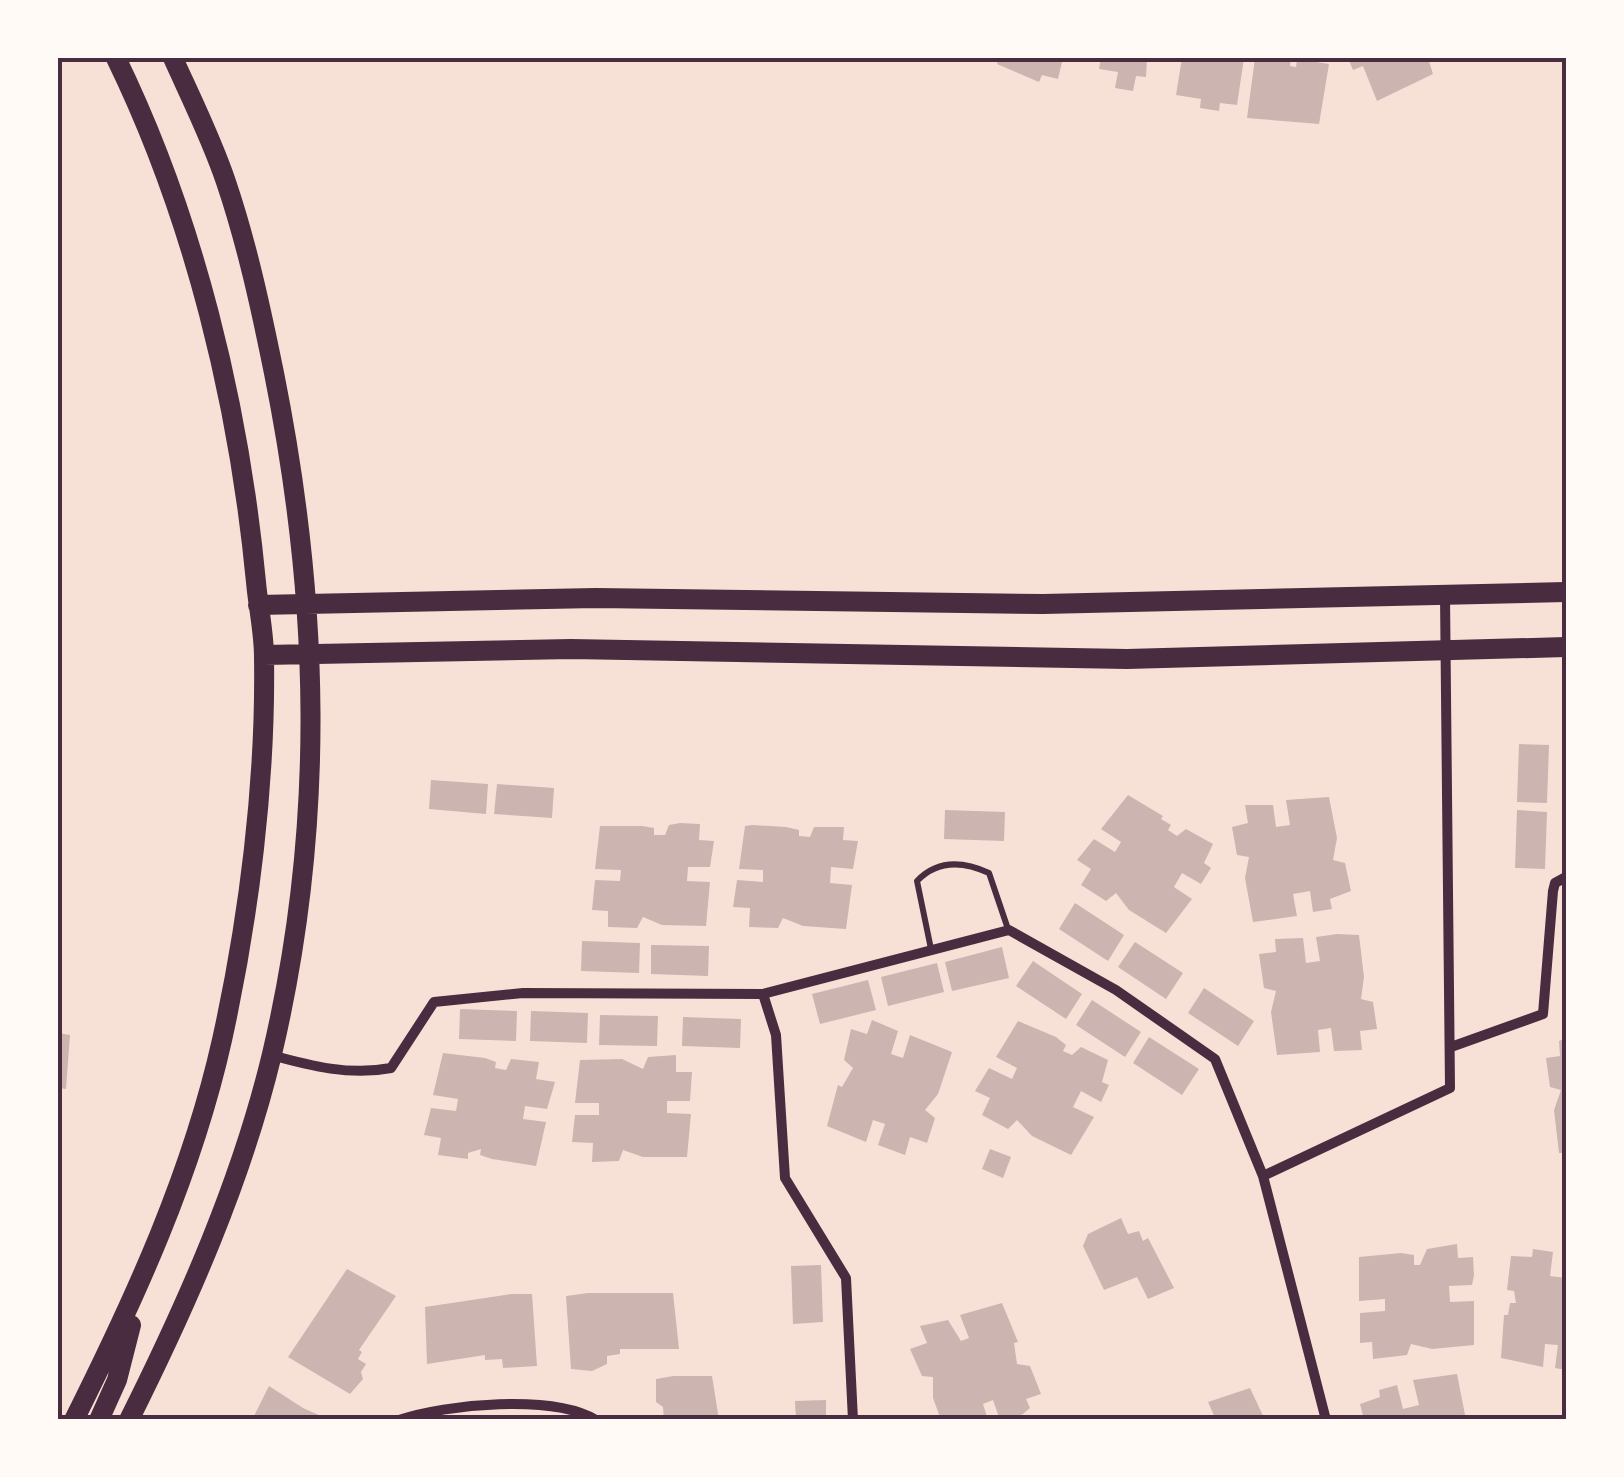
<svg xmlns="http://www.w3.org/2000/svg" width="1624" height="1477" font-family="'Work Sans',sans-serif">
<rect width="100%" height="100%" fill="#f7e1d7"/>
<path fill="#ccb4b1" d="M998,58H1063L1058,79L1042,75L1039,82L997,64Z
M1101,58H1147L1146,77L1136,76L1133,91L1115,88L1118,72L1099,69Z
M1182,58H1244L1237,105L1220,103L1219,111L1200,108L1201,99L1176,95Z
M1255,58H1291L1290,66L1296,67L1297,59L1329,64L1319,124L1247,118Z
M1348,58H1428L1433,74L1377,101L1363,66L1353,70Z
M1519,744L1549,745L1547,803L1517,802Z
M431,780L488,784L486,814L429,809Z
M497,784L554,788L552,818L494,814Z
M1128,795L1163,816L1161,819L1171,825L1168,830L1177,836L1186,829L1213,844L1204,863L1211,868L1201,884L1182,873L1174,887L1192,899L1166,933L1129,910L1116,893L1106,901L1081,885L1091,869L1077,860L1094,839L1115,852L1121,842L1101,829Z
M1329,797L1337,838L1333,860L1345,863L1351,891L1330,899L1332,909L1313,912L1310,891L1293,894L1297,916L1253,922L1245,878L1249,857L1237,855L1232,827L1248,823L1245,805H1273L1276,827L1290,825L1286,800Z
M945,810L1005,812L1004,841L944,839Z
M1517,810L1547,812L1545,869L1515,868Z
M680,823L700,824L699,840L714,841L710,867H688L687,881L710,882L706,926L662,925L643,917L637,928L608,927V911L592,910L595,880L620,881L621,870L595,869L600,826H642L654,828V835H665L669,825Z
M752,825L786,827L799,830V836L810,837L814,827H844L843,840L858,841L853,869L831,867L830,883L852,885L846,929L803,926L783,918L778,928L749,927L750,908L733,907L737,880L763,882V870L739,869L745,826Z
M1075,903L1124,935L1108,961L1059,929Z
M1337,934L1359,935L1364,977L1361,999L1373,1002L1377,1029L1360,1031L1362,1050L1334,1051L1331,1028L1318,1030L1320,1052L1277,1055L1271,1012L1276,991L1264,988L1259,954L1276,952L1275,939L1303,938L1306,963L1320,961L1316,937Z
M582,941L640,943L639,973L581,971Z
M1135,942L1183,973L1166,999L1118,967Z
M651,945L709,946L708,976L651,974Z
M1002,947L1009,978L952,991L945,962Z
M1033,961L1082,994L1066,1019L1016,986Z
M937,963L944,992L888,1006L881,977Z
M868,980L876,1010L820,1024L812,994Z
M1204,988L1254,1021L1238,1046L1188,1013Z
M1092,1000L1141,1032L1125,1057L1076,1025Z
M460,1009L517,1011L516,1041L459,1039Z
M531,1011L588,1013L587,1043L530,1041Z
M600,1015L658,1016L657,1046L599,1045Z
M683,1017L741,1019L740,1048L682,1046Z
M872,1020L898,1031L891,1054L903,1058L910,1035L952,1052L938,1094L925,1110L935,1118L927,1143L910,1137L905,1155L878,1145L885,1124L873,1120L866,1142L827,1126L838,1085L842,1087L853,1068L844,1060L851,1029L867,1034Z
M1018,1021L1056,1037L1066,1045L1063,1051L1072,1055L1081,1047L1108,1060L1102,1082L1109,1085L1101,1102L1081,1091L1073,1107L1094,1117L1071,1155L1032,1136L1017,1120L1008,1129L982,1115L990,1098L975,1091L989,1068L1012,1079L1017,1068L996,1057Z
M58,1033L70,1035L66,1089L58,1088Z
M1149,1037L1199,1069L1182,1095L1133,1063Z
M1566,1038V1153H1559L1554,1110L1561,1090L1550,1087L1546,1058L1560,1056L1559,1041Z
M443,1053L485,1058L496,1062L495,1068L506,1070L511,1059L539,1062L536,1079L555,1082L547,1109L525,1106L523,1119L546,1122L536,1166L492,1159L480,1155L481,1149L468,1153V1159L438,1155L441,1138L424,1135L431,1108L456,1111L458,1099L433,1095Z
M676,1055V1072H692L690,1101H667V1113L691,1114L687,1157H643L623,1150L619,1161L592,1162L593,1143L572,1142L575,1115H599V1103H575L580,1060L622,1059L643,1069L648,1057Z
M990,1149L1011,1157L1003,1178L982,1169Z
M1121,1218L1128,1234L1139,1231L1143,1241L1148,1238L1174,1288L1148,1299L1137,1277L1104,1290L1083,1246L1088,1234Z
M1457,1244L1458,1258L1473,1257L1474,1275L1472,1285L1449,1286L1450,1302L1474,1301V1345L1432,1349L1411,1344L1407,1355L1373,1359L1372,1342L1360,1343V1313L1385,1311V1299L1359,1301V1257L1401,1253L1414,1255V1265H1420L1427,1249Z
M1533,1249L1553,1252L1550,1276L1566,1278V1370L1555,1368L1558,1345L1545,1344L1543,1367L1501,1358L1504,1315H1508L1510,1303H1516L1514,1291L1507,1290L1511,1256L1532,1257Z
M821,1265L823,1322L793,1324L791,1266Z
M347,1269L396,1296L359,1350L362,1352L358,1359L366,1364L361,1372L363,1379L350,1394L288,1357Z
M588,1293H673L679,1349H620V1354L607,1356V1364L592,1371L571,1369L566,1296Z
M511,1294H532L537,1366L503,1368L502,1359L485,1360V1355L427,1364L425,1307Z
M1002,1303L1018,1342L1014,1343L1017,1364L1030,1366L1041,1394L1026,1399L1030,1408L1023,1414L1008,1420H1000L993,1400L983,1404L988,1420H941L933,1398V1377L922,1376L910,1349L927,1343L920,1326L948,1320L961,1341L969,1338L960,1315Z
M1457,1374L1466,1420H1364L1360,1404L1380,1397L1379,1390L1397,1385L1403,1409L1419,1405L1413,1380Z
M673,1376H712L719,1420H664L663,1407L656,1402V1379Z
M269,1386L303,1408L330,1420H252Z
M1250,1388L1265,1420H1216L1208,1402Z
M826,1400V1420H796L795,1401Z"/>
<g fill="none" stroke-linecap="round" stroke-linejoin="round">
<path stroke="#4a2c40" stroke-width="6" d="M1565,877L1566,847
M931,949L917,881C937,860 963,861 989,873L1008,929"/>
<path stroke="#4a2c40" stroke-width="10" d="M763,994L776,1035L785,1178L846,1278L853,1420
M1451,1047L1543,1014L1553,891L1555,883L1566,877
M271,1055C311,1066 350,1076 391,1068L434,1002L523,993L763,994L1009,930L1116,990L1215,1059L1263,1176L1326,1420
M1263,1176L1450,1088L1445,596
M399,1420C446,1404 553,1394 596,1420"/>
<path stroke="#4a2c40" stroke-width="20" d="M258,605L596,598L1043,604L1566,592
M264,655L571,649L1127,659L1566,647
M74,1420C135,1298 192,1174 222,1040C249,918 266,782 264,657C264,632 258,606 256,582C239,404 194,218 116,58
M99,1420L117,1380L131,1325
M129,1420C187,1304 242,1180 272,1054C326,825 320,602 274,373C261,309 247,244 226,182C212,140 191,98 173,58"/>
</g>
<rect width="1624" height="1477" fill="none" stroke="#fffaf5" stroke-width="120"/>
<rect x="60" y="60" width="1504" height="1357" fill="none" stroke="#4a2c40" stroke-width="4"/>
</svg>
